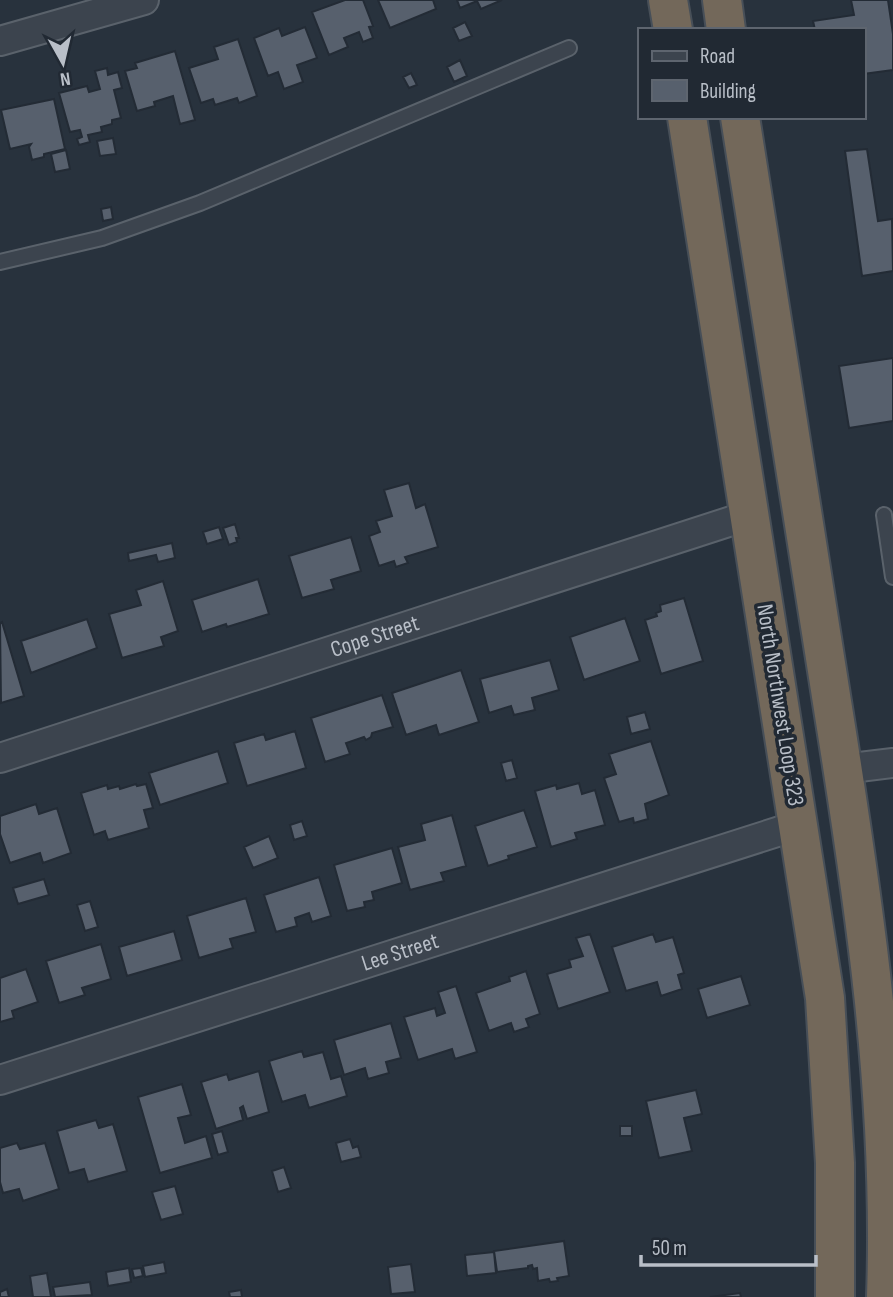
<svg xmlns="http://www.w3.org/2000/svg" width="893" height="1297" font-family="'Sofia Sans Condensed',sans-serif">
<rect width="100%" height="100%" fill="#28323d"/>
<path fill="#57606d" stroke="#232b35" stroke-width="2" d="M345,0H363L373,26L369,27L373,38L363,42L359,32L344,38L348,47L329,55L312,12Z
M378,0H433L436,9L390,28Z
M457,0H502L481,9L477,1L460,8Z
M851,0H888L893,34V70L863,74V30H815L813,21L854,15Z
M465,22L472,36L459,41L453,28Z
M305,27L317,58L297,65L303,82L284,89L278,72L268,76L254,38L279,28L282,36Z
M238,39L257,96L239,103L237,98L215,105L213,99L201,103L189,68L218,59L214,47Z
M175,51L195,120L180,124L173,96L154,102L155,106L137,111L125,71L137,68L135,63Z
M460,60L467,76L454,82L447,67Z
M107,68L108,75L118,72L122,88L114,90L121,118L112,120V124L101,127L102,132L88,135L90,142L79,145L77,139L82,137L80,130L70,132L59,93L87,86L89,92L100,89L95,71Z
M411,73L417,85L409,88L403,77Z
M54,99L65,149L44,154V157L32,160L29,147L31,144L10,149L1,110Z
M113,138L116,154L100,156L97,141Z
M867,149L878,221L892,219L893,271L862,276L845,151Z
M66,150L70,169L55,172L51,154Z
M111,207L113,219L103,221L101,209Z
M893,358V421L849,428L839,366Z
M409,483L416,508L425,504L438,547L405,557L408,563L396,567L394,561L379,566L369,536L380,532L376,521L392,516L384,490Z
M235,524L239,538H236L237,542L229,545L223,528Z
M219,527L223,539L207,544L203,532Z
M351,537L361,571L331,580L334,589L302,598L289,556Z
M172,543L175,558L158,562L156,555L129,561L128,553Z
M258,579L269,614L227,627L226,624L202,632L192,600Z
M163,581L178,631L161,637L164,646L122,658L109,614L141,605L136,590Z
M684,598L703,661L661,674L645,620L657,616L656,613L661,611L660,605Z
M625,618L640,661L584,680L570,637Z
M87,619L97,648L31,673L21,641Z
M2,622L24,696L1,703L0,623Z
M550,660L559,690L532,698L535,710L514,715L511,706L489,713L480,679Z
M461,670L479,722L439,735L436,725L406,735L392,693Z
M382,695L393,727L372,733L371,737L366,740L364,737L346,743L350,754L325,762L311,718Z
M645,712L650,729L631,734L627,717Z
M295,731L306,768L247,786L234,743L264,734L266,740Z
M651,741L669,795L645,804L648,819L634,823L633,818L619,822L604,778L616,774L609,754Z
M218,751L228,783L160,805L149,773Z
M512,760L517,778L506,781L501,763Z
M579,783L582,794L595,790L605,825L575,833L577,839L551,847L535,791L556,785L557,789Z
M136,784L137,786L146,784L153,808L144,810L149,828L108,840L105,831L94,835L81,793L107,785L108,789L119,786L120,789Z
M36,804L39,814L57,808L71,853L43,863L40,853L10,863L0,834V816Z
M524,810L537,847L508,856L509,859L488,866L475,826Z
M452,815L466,866L441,873L444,881L410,890L398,847L425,840L421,824Z
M302,821L307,836L294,840L290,825Z
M269,836L278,858L253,868L244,847Z
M392,848L402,883L372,892L374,900L364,902L365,907L347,911L334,865Z
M319,877L331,916L312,922L309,913L295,918L297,926L276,932L264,895Z
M44,879L49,895L18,904L13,888Z
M246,898L256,932L230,939L233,948L199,958L187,916Z
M90,901L98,927L85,931L77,905Z
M174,931L182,960L127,976L119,947Z
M590,934L610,992L558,1009L547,974L571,967L569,960L583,956L576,938Z
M653,934L656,942L673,937L684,973L678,975L682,989L661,996L657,982L626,991L612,947Z
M101,944L111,979L82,988L85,995L59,1003L46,961Z
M26,969L38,1002L12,1011L14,1018L0,1022V978Z
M526,971L540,1014L526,1019L529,1027L514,1032L511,1023L489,1031L476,993L510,981L509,977Z
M741,976L750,1005L707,1018L698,989Z
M456,986L477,1052L455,1059L452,1049L418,1060L404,1017L435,1008L437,1016L445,1013L438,992Z
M391,1023L401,1058L386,1062L389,1073L368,1079L365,1068L344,1075L334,1040Z
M302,1051L304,1057L323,1052L331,1079L341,1076L347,1096L309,1108L305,1095L282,1102L269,1061Z
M259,1071L269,1112L247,1119L243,1106L240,1108L243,1120L216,1129L201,1082L227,1074L229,1080Z
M182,1084L191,1115L178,1118L185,1143L206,1136L212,1158L160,1173L138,1097Z
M696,1090L702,1114L684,1118L692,1151L659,1158L646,1101Z
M96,1120L99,1128L113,1124L127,1171L88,1182L84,1169L69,1173L57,1131Z
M620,1126H632V1136H620Z
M222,1131L228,1152L218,1155L212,1134Z
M350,1139L353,1148L358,1146L361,1157L341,1162L336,1143Z
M17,1143L20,1149L45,1143L59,1189L23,1201L19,1189L3,1193L0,1182V1148Z
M284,1167L291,1188L278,1192L272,1171Z
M175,1186L183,1214L161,1220L152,1192Z
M564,1241L569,1276L557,1278L558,1281L550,1282L549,1279L538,1281L537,1268L533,1269L532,1265L528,1266V1268L497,1272L494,1251Z
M494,1252L496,1273L467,1276L465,1255Z
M164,1262L166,1273L145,1277L143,1266Z
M411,1264L415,1292L391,1294L388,1267Z
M129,1268L131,1282L108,1286L106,1272Z
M141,1268L143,1276L134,1278L132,1269Z
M47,1273L51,1297H33L30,1276Z
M90,1282L92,1295L55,1297L53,1287Z
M7,1289L9,1297H0V1292Z
M241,1290L242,1297H230L229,1292Z
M740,1293L741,1297H710Z"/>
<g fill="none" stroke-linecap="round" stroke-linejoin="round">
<defs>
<path id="lane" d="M0,262L102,238L200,203L569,48
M884,515L893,577"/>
<g id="street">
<path d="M0,41L144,0"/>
<path id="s1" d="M0,758L750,515"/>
<path d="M843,769L893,763"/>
<path id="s2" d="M0,1080L799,825"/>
</g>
<path id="highway" d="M668,0L673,30
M722,0L726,30
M687,117L825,998L835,1163V1297
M740,117C770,312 801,507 832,702C864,901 893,1095 886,1297"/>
</defs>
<use href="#lane" stroke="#5a626b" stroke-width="18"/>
<use href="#street" stroke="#5a626b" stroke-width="32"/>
<use href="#highway" stroke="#474f58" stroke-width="42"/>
<use href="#lane" stroke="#3c444e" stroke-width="14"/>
<use href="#street" stroke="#3c444e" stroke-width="28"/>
<use href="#highway" stroke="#73685a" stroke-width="38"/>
</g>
<g text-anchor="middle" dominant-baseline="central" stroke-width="7" stroke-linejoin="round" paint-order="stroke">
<g font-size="23" fill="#b9bfc8" stroke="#212933">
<text stroke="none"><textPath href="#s1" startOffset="394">Cope Street</textPath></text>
<text transform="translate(780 705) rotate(81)">North Northwest Loop 323</text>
<text stroke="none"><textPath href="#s2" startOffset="420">Lee Street</textPath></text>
</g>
</g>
<rect x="638" y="28" width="228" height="91" fill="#212933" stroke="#5e656f" stroke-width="2"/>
<rect x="652" y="51" width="35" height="10" fill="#3c444e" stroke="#5e656f" stroke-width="2"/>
<text x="700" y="63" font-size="21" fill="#b9bfc8">Road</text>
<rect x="652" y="80" width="35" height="21" fill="#57606d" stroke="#5e656f" stroke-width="2"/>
<text x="700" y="98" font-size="21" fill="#b9bfc8">Building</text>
<g transform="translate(63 63) rotate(172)" stroke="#212933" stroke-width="5" paint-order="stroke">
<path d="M0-5L12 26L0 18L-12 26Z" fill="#b9bfc8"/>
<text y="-10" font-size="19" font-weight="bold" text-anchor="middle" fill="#b9bfc8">N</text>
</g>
<path d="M641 1255v10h175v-10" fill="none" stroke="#b9bfc8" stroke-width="3.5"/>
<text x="652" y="1255" font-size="21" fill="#b9bfc8" stroke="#212933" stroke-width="5" paint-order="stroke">50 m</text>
</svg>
